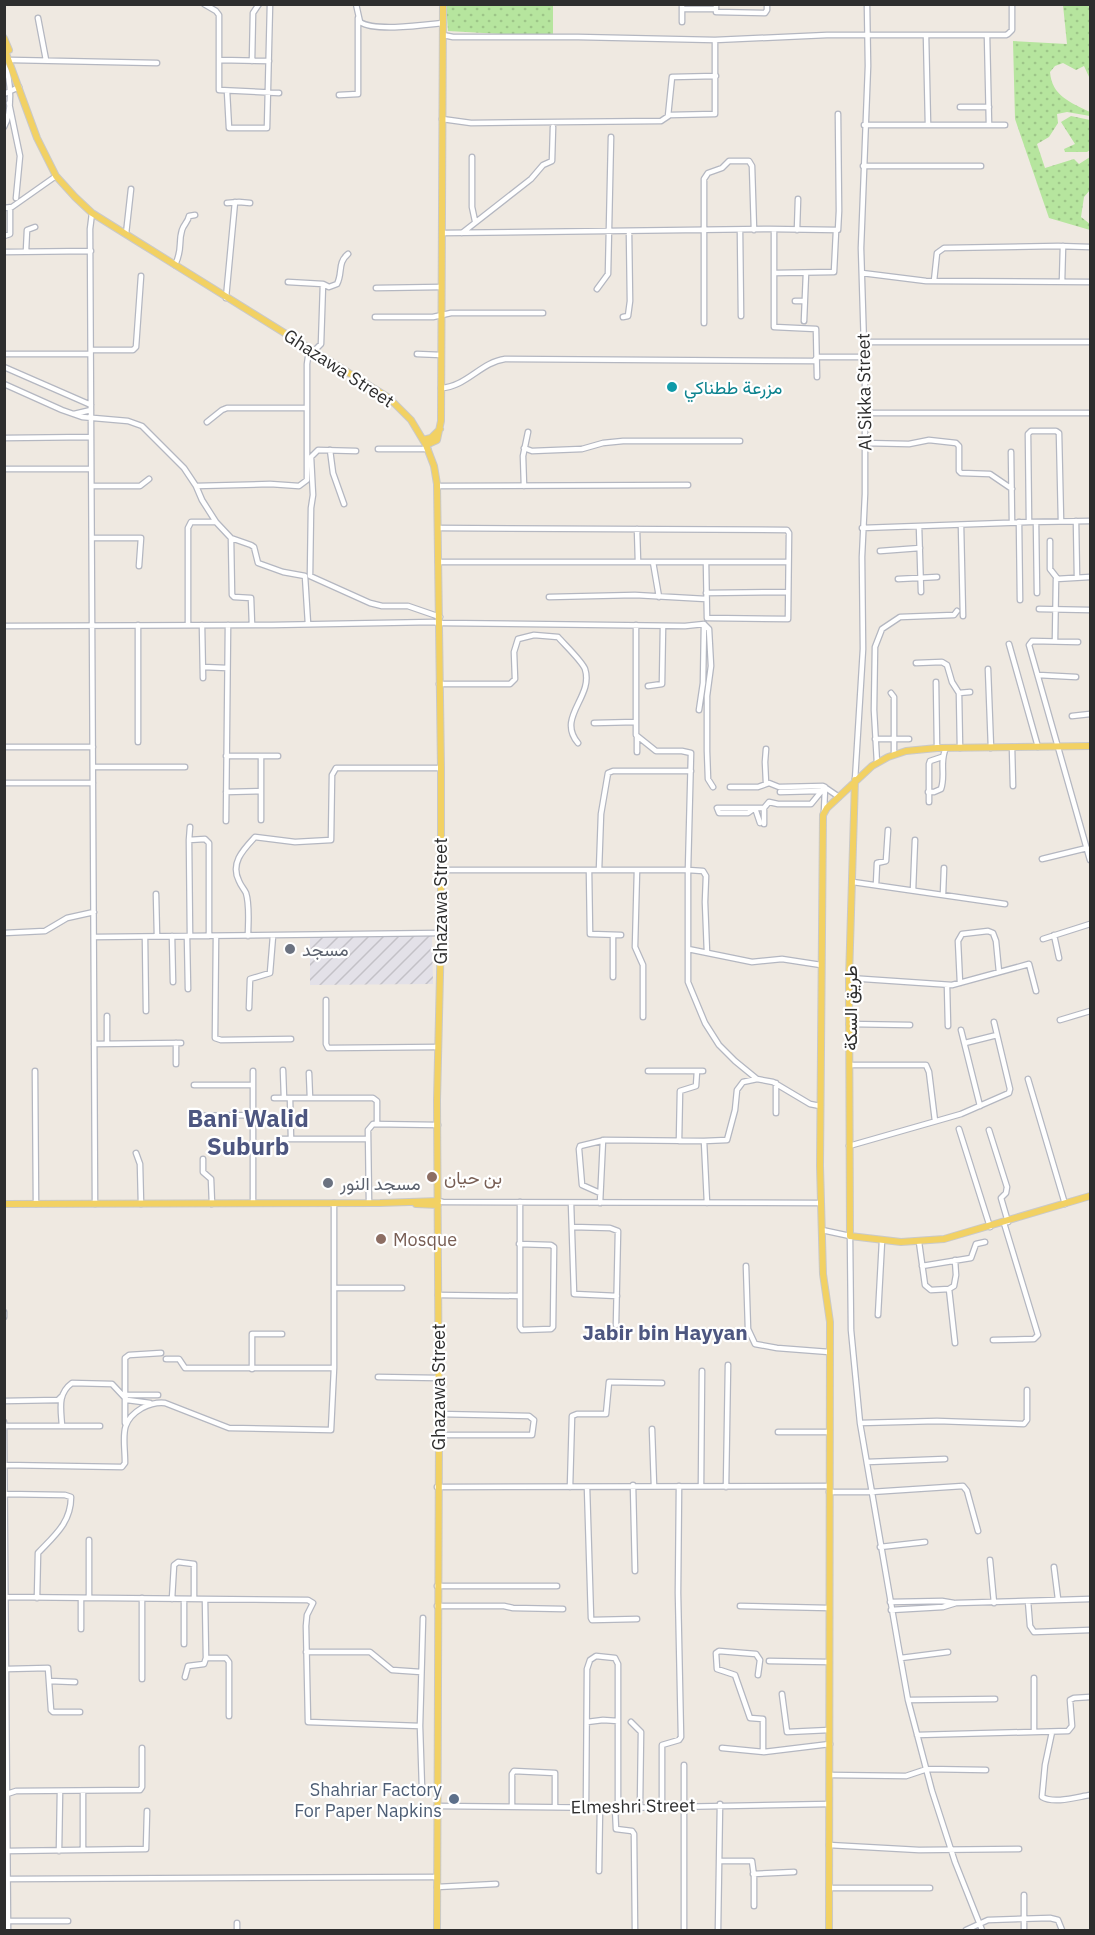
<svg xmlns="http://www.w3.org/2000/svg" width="1095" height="1935" font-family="'IBM Plex Sans',Vazirmatn,sans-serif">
<defs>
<pattern id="industrial-furrows" width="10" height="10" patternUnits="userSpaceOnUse" patternTransform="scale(1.5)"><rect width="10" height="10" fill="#e3e1e8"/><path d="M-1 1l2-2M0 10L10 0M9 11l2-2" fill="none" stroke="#c3c1c7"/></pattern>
<pattern id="grass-dots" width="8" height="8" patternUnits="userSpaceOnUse" patternTransform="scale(1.5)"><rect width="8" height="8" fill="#b6e59e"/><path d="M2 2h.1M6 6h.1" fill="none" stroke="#9dc588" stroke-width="1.8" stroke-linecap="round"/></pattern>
</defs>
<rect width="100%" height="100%" fill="#efe9e1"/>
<path fill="url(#industrial-furrows)" d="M432,936L433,984L310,985V937Z"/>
<path fill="url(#grass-dots)" d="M446,5H553V37L448,31Z
M1063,5H1090V79L1084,66L1076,70L1063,63L1055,66L1050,72C1052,96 1070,102 1090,112V116L1067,112L1057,114L1058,123L1049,137L1037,144L1045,168L1074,159L1079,164L1090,157V172L1089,174L1090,190L1084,197L1081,217L1090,224V230L1049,218L1015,119L1013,41L1067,44Z
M1071,116L1090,120V150L1087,152H1065L1064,149L1075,144L1061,122Z"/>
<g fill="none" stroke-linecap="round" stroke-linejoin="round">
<defs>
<path id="minor" d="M204,4L216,11L219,15V90L279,93
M356,4L360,22C375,32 424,25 443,23
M682,4V22
M682,9H716V4
M716,12L765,13L767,10V4
M38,18L46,60
M443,35L453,37H578L715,40L827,35H1006L1008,34L1012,30V4
M926,35L928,125
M987,35L989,125
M12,60L157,63
M219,60L269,61
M252,61L253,13L259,4
M4,65C12,79 12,113 4,127
M227,91L229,128H267L270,4
M4,94L19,87
M339,95L358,94V18
M9,103L20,156L16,198
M960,107H989
M668,116L672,77L716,76
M442,119L471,123L661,121L670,115L715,114V40
M864,125H1005
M472,157V207L475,221
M863,166H981
M227,203L239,202L250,203
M4,208L12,207L56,176
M92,213L90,229L95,1204
M740,230L741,316
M774,230V327L816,329L817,377
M797,230L798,199
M442,233L770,229L838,230L839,211L838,114
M462,233L531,179L543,165L552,161L553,127
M126,234L131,189
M4,236L10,234V208
M26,251L27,230L35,227
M4,252L91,251
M175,265C183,249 178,243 182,230C184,224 188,222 189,216L195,215
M775,273L834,272L836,231
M862,273L926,281L1090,282
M934,281L937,253L944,248L1058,246L1090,247
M288,282L323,284
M1062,282L1063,246
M376,288L441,287
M597,289L608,274L611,137
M226,298L235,202
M795,301H804
M375,317H433L451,313H543
M623,317L628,316L630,301L629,232
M804,321L806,273
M704,323V179L708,173L722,168L729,161H749L752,166L754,230
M864,342H1090
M91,350H133L136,347L141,276
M4,354H90
M417,354L441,355
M4,367L91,405
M4,384L62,410L82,417L128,421L142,426L184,468L196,486
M441,388C466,387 481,362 505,359L814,361L817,357H864
M865,413H1090
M74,414L91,410
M207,422L222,410L227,408H306
M4,438L91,437
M864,443L909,444L929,440L956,443L959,446V471L961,473L990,474L1012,489
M524,448L532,451L582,449L603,443L623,441H740
M378,449H428
M330,450L333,473L344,504
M356,451L318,450L311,457L313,495L311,508L310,576L370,603L382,606H408L440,617
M1011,452L1012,522
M4,469H91
M92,486H140L149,479
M437,486L688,485
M524,486L523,456L528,432
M1076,521L1077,577
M216,522L202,500L196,486L270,484L299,486L307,480V364L308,357L321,344L323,284L329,287L337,284C343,273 337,263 348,254
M1019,522L1020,600
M1029,522L1028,434L1031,431H1056L1059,433L1061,521
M1036,522L1037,593
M961,525L963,616
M919,526L921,592
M438,528L787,530L789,533L788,619L707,618L706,562
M862,528L1029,522L1090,521
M637,529L638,562
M92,538H141L139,566
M231,538L232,595L234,597L251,598L252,625
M1050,541V569L1057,578
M880,551L920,548
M438,562H788
M653,562L659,597
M898,579L937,577
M706,593L788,592
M549,597L635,595L706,599
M1039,609L1090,610
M138,625V742
M188,625V528L191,522H216L231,538L251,545L254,547L258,563L283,572L305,576L308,624
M202,625L203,678
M636,625V735L656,751H682L691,753L688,870L703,871L706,876L705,902L707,953
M4,626L272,625L433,622L440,623L685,626L704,624L709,629L711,666L707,696V751L708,779L713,787
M1055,641L1056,579L1090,577
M1078,642L1032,641L1029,645L1090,860
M1009,644L1038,747
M916,663L942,662L947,665L952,682L959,693L960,748
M203,667L227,668
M988,669L991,748
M1038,675L1076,677
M936,682L937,748
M439,684H510L515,679L514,652L518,639L534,635L558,637C564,644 582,661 585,669C594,697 556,717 578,743
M648,686L662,684L663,626
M891,693L894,697V754
M959,693L970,692
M699,710L703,683L704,624
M1072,716L1090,714
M594,723L636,722
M875,739H909
M4,747H93
M1012,747L1013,786
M637,752V737
M226,756H278
M877,763L874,710L875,647L882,629L900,617L954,615L957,611
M93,767H185
M855,780L863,649L862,557L865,494V379L861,248L868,66L867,4
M4,783H93
M766,783L765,762L766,749
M730,787H758L769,783L779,787L823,786L839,797
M226,792L261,791
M780,792L820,791
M928,792H934L941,789C946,775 939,762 946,748
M929,802V764L930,761L942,757
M824,812L825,788
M261,820V756
M226,821L228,625
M760,823L755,808L748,813H719L717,808H764L769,802L778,804H811L825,787
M764,824V808
M189,840L190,827
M1042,859L1087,848
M440,870H688V982L705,1023L719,1045L735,1061L757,1079L773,1082L810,1104L820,1106
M589,870L590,934L621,935
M599,870L601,814L608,773L613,771H691
M637,870L635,947L643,965V1017
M853,882L1005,904
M876,885L877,863L886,861L888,830
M913,890L915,840
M156,894L157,936
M943,894L944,868
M4,933L45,931L67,918L94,912
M613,935V977
M1054,935L1059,958
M172,936L173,982
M187,936L188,989
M190,936L189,840L205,839L209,843V936
M216,936L215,1038L221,1040L291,1039
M248,936C248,923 250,906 246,893C244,889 241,886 239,881C230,863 243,850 255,837L295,842L331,840L332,775L336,768H441
M94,937L441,933
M145,937L146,1011
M1043,939L1090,924
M688,949L752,962L782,959L821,965
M849,978L952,985L1029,964L1036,991
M960,983L958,941L962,934L988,931L993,933L996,941L999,972
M947,985L948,1026
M326,1000V1044L328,1048L438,1047
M249,1008L250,979L270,973L273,936
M107,1016V1044
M1060,1020L1090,1011
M849,1024L910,1025
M961,1030L980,1106
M176,1043V1064
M965,1043L997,1035
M94,1044L181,1043
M850,1065H926L929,1072L935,1121
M283,1070L284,1098
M35,1071L36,1204
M253,1071V1203
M648,1071H703
M309,1073L310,1098
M1028,1079L1065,1204
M776,1083V1113
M194,1085H252
M274,1098H373L377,1101V1124
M290,1098L291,1139
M192,1116L252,1115
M959,1129L990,1227
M989,1130L1007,1187L1006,1193L1001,1198L1008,1222
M278,1139H368
M679,1141L680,1091L696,1086L697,1071
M849,1146L961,1114L1009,1093L1010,1089L994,1022
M219,1148L252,1147
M136,1153L140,1164L141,1204
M203,1159V1172L211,1179L212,1204
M600,1193L582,1185L579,1149L580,1146L605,1140L704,1141
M438,1201L443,1202L821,1203
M369,1203L368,1130L373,1124L438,1125
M571,1203L574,1294L617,1296
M600,1203L603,1140
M707,1203L704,1141L727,1140L735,1110L737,1090L743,1082L757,1079
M572,1227L610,1228L618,1231L616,1325
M822,1230L850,1236L851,1330L860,1423L898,1644L908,1700L932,1791L955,1862L982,1930
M919,1242L925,1285L931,1290L949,1289L955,1343
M519,1244L551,1245L554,1247L553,1327L551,1329L522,1330L520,1327V1202
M746,1266L748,1329L755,1344L777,1348L829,1352
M922,1266L971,1258L976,1244L985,1242
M334,1288H402
M949,1289L954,1286L956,1275L955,1260
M438,1295L520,1296
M4,1312V1317
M878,1315L882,1241
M993,1340L1034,1339L1038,1335L1004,1223
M166,1359H179L185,1368H334
M252,1369V1334H282
M378,1377L438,1378
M124,1395H158
M4,1401L58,1400L61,1397
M439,1414L529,1416L534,1420L532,1435H439
M4,1422L8,1930
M125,1423V1358L129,1355L161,1353
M860,1423L937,1421L1024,1424L1027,1420V1390
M5,1426H100
M62,1426C61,1409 57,1394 72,1383L112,1384L127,1400L150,1403
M652,1429L654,1486
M778,1432H829
M867,1462L945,1459
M4,1465L122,1467L125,1463C125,1438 118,1422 142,1408C150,1404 157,1402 165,1403L229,1428L331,1430L334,1368V1203
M633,1485L635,1571
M701,1486L702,1371
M437,1487L829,1486
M570,1487L572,1416L577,1414H606L609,1382L662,1383
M587,1487L591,1618L592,1620L637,1619
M726,1487L728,1365
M829,1492H871L963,1486L967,1491L978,1531
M5,1494L65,1495L71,1497C71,1523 54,1536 38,1553L37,1598
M880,1547L925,1542
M990,1560L994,1603
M1054,1567L1058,1599
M437,1586H557
M4,1597L308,1600L313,1603L307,1615L306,1626L308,1722L420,1726
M81,1598V1629
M89,1598V1540
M142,1598V1679
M172,1599L174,1565L178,1562L194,1564V1599
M184,1599V1644
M205,1599L206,1658H226L229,1662V1716
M1028,1601L1030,1626L1034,1632L1090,1630
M890,1602L942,1601L954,1603
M437,1606H504L513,1608L563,1609
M740,1606L829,1608
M891,1610L943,1607L956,1603L1090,1599
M306,1652H370L392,1670L421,1672
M901,1658L948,1652
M769,1661L829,1662
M7,1669L48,1668L51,1710L53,1712H80
M758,1675L760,1660L756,1654L719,1651L716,1653L717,1669L735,1675L750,1718L763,1719V1752
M185,1677L188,1666L204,1664L206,1658
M49,1681L75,1682
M782,1694L787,1732L829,1730
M908,1700L995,1699
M587,1722L603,1720L618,1721
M631,1722L641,1732L640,1806
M1034,1732V1678
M1052,1732L1045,1765L1042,1797C1054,1804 1077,1797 1090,1795
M917,1735L1068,1731L1072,1726L1070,1700L1074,1698L1090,1697
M722,1748L764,1752L830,1744
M684,1765V1930
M830,1775L906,1776L927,1769L986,1770
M422,1788L420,1726L423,1618
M7,1794L16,1791L140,1790L142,1787V1748
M437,1806L618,1808L829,1804
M662,1806V1745L679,1740L681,1737L678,1593L679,1486
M512,1807V1774L514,1771L555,1773V1807
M586,1807L587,1669L590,1660L596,1656L615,1658L618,1664V1808
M615,1808L616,1829L632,1831L634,1834L635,1930
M829,1845L919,1850L1019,1849
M83,1850V1791
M7,1851L146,1849L147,1811
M59,1851L60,1791
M719,1861H752L754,1876V1906
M599,1871L600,1807
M753,1874L794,1872
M7,1879L437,1877
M437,1887L496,1884
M829,1888H930
M1024,1895V1930
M8,1921H68
M237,1930V1923
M718,1930L720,1804
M966,1930L988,1920L1050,1918L1058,1920L1062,1930"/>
<path id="major" d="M4,38L9,50
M4,48L37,138L56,176L75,197L92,213L140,243L389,398L411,420L426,445L434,466L437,484L441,768V933L437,1100L439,1435L437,1930
M423,440L431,438L440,429
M426,445L437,440L441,421L443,4
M855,780L849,978L850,1236L901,1242L944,1239L1090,1196
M4,1204L380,1203L438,1201
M416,1204L438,1205
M829,1930L830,1322L823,1274L820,1166L823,815L827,808L872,766L888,757L906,751L937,748L1090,746"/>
</defs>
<use href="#minor" stroke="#b4b7c1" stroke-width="7"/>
<use href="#major" stroke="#c9c9c9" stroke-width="8"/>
<use href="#minor" stroke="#fff" stroke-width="4.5"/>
<use href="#major" stroke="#f2d163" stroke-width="6"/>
</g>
<circle fill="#0f9aa8" stroke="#fff" stroke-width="2" cx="672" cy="387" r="6"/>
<g fill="#6b7280" stroke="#fff" stroke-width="2">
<circle cx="290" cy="949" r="6"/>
<circle cx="328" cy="1183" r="6"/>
</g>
<g fill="#8d6e63" stroke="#fff" stroke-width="2">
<circle cx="432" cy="1177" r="6"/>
<circle cx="381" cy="1239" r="6"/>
</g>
<circle fill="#5c6f8a" stroke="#fff" stroke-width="2" cx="454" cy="1799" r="6"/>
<g text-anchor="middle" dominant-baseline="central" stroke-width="4.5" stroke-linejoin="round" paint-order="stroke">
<g font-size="18" fill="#2e2e2e" stroke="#fff">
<text transform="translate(339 368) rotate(33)">Ghazawa Street</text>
<text transform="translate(864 392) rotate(-91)">Al Sikka Street</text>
<text transform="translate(440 901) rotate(-90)">Ghazawa Street</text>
<text transform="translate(850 1008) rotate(-90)">طريق السكة</text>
<text transform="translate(438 1387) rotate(-90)">Ghazawa Street</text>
<text transform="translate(633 1806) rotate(-1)">Elmeshri Street</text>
</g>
<g font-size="18" fill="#0d838f" stroke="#fff" text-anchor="start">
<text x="684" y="387">مزرعة ططناكي</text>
</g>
<g font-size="18" fill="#5b616d" stroke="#fff" text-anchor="start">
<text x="302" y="949">مسجد</text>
<text x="340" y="1183">مسجد النور</text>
</g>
<g font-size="18" fill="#785e54" stroke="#fff" text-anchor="start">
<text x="444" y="1177">بن حيان</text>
<text x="393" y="1239">Mosque</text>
</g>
<g font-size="18" fill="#4e5e75" stroke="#fff" text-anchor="end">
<text x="442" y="1789">Shahriar Factory<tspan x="442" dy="21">For Paper Napkins</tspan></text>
</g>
<g font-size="21" font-weight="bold" fill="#4d5680" stroke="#fff">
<text x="665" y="1332">Jabir bin Hayyan</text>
</g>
<g font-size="24" font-weight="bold" fill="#4d5680" stroke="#fff">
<text x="248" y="1118">Bani Walid<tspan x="248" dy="28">Suburb</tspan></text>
</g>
</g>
<rect width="1095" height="1935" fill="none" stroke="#2e2e2e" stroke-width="12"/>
</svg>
